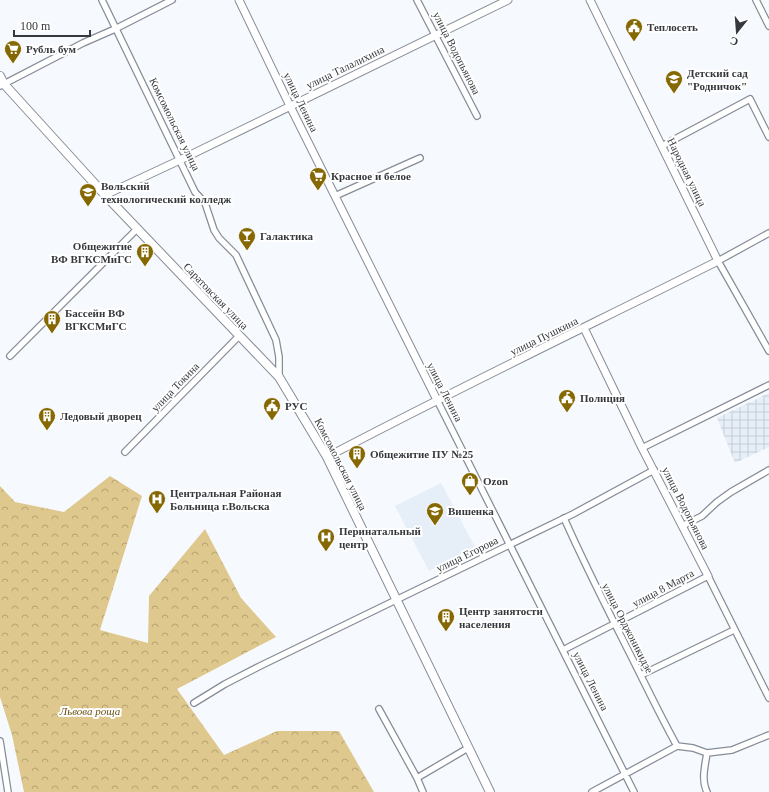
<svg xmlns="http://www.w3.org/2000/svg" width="769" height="792" font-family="'Times New Roman',serif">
<defs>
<pattern id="industrial-grid" width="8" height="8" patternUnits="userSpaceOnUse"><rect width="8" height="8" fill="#e6eef8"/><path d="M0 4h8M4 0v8" fill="none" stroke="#c6cdd6"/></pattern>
<pattern id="forest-crowns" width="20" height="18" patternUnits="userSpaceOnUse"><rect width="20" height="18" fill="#dfc88d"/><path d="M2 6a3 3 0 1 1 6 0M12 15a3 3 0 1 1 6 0" fill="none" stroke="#b6a374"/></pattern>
</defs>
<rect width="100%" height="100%" fill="#f6f9fd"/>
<path fill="#e6eef8" d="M441,483L475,547L429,571L395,506Z"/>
<path fill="url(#industrial-grid)" d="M769,393V447L735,463L717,418Z"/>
<path fill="url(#forest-crowns)" d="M110,476L142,496L100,630L148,643L149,596L205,529L241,598L276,637L177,689L224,755L277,731H339L374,792H24L12,735L0,697V486L15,502L64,512Z"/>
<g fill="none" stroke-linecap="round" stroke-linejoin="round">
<defs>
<path id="minor" d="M102,0L195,192L205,203L214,230L219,238L236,255L276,340L279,357V377
M417,0L477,116
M756,0L769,26
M0,86L83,43L115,29L172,0
M662,146L750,99L769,137
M335,196L420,158
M769,233L718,261L769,351
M10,356L137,229
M437,400L634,792
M642,448L769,385
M125,452L239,336
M564,518C587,570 613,620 638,670C651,696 663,721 677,746
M682,526L702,516L717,502L731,492L769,470
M563,650L708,576L769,698
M641,675L734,630
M194,703L225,684L260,666L573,514L654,470
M379,709L417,778L423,792
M0,741L8,792
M677,746L693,748L707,753L732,750L769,735
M707,753C705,766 701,780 707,792
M417,778L468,748
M592,792L677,746"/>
<path id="tertiary" d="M239,0L290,106L437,400
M105,195L180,160L508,0
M584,328L642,448L708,576
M327,457C456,389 588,326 718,261L590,0"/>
<path id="secondary" d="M0,76L4,84L105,195L279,377L327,457L490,792"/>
</defs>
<use href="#minor" stroke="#868d97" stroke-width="8"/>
<use href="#tertiary" stroke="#868d97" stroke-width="9"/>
<use href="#secondary" stroke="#868d97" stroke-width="10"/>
<use href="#minor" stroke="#fff" stroke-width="5.5"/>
<use href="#tertiary" stroke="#fff" stroke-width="7"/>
<use href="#secondary" stroke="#fff" stroke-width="8"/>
</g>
<defs>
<symbol id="civic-pin" viewBox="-11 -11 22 30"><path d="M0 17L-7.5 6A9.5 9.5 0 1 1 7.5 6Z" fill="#856801" stroke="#fff"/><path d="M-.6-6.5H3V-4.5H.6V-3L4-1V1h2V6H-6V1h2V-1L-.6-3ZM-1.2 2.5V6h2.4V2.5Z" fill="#fff"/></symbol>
<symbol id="supermarket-pin" viewBox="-11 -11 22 30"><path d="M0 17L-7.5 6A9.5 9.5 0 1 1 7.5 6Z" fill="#856801" stroke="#fff"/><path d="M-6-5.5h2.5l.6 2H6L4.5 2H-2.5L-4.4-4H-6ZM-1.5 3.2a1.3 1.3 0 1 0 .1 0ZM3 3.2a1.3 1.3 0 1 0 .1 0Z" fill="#fff"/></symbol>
<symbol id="school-pin" viewBox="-11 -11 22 30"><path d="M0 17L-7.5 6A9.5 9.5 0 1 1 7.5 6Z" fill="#856801" stroke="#fff"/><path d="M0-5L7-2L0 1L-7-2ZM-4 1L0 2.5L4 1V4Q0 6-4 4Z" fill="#fff"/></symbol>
<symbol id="university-pin" viewBox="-11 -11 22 30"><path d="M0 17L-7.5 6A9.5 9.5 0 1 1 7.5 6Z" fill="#856801" stroke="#fff"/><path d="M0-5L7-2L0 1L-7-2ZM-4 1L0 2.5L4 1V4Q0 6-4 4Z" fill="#fff"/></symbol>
<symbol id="bar-pin" viewBox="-11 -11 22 30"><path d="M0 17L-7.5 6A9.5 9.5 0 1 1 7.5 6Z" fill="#856801" stroke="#fff"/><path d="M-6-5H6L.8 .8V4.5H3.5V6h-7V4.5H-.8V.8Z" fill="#fff"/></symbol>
<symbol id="building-pin" viewBox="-11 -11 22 30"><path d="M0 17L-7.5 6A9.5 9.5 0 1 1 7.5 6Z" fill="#856801" stroke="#fff"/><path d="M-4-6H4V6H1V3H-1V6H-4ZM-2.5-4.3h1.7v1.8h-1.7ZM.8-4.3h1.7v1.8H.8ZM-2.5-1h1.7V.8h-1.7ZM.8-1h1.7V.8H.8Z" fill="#fff"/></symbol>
<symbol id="shop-pin" viewBox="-11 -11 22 30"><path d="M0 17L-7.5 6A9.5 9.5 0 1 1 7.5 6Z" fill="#856801" stroke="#fff"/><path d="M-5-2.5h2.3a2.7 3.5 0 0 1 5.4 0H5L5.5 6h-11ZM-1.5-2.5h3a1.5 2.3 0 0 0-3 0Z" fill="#fff"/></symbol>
<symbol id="hospital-pin" viewBox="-11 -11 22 30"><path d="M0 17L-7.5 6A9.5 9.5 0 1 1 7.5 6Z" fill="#856801" stroke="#fff"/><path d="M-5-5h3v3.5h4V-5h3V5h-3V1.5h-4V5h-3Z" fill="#fff"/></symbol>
</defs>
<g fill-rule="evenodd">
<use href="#civic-pin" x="624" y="17" width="20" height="27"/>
<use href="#supermarket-pin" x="3" y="39" width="20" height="27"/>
<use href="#school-pin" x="664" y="69" width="20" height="27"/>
<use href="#supermarket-pin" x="308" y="166" width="20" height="27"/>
<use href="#university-pin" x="78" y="182" width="20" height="27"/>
<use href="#bar-pin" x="237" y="226" width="20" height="27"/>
<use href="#building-pin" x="135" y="242" width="20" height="27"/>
<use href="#building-pin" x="42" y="309" width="20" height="27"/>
<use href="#civic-pin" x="557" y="388" width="20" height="27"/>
<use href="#civic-pin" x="262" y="396" width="20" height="27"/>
<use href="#building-pin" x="37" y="406" width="20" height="27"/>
<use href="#building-pin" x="347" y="444" width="20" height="27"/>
<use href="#shop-pin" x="460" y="471" width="20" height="27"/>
<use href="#hospital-pin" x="147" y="489" width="20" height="27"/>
<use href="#school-pin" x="425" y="501" width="20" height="27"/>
<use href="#hospital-pin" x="316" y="527" width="20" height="27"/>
<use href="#building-pin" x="436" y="607" width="20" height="27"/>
</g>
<g text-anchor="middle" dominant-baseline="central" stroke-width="4" stroke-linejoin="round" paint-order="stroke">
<g font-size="11" font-weight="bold" fill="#35383c" stroke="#fff" text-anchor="start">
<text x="647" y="27">Теплосеть</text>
<text x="26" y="49">Рубль бум</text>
<text x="687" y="73">Детский сад<tspan x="687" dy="13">"Родничок"</tspan></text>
<text x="331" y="176">Красное и белое</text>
<text x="101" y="186">Вольский<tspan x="101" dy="13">технологический колледж</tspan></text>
<text x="260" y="236">Галактика</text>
<text x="132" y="246" text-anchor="end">Общежитие<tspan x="132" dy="13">ВФ ВГКСМиГС</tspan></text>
<text x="65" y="313">Бассейн ВФ<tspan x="65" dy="13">ВГКСМиГС</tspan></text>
<text x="580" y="398">Полиция</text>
<text x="285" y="406">РУС</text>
<text x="60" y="416">Ледовый дворец</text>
<text x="370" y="454">Общежитие ПУ №25</text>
<text x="483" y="481">Ozon</text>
<text x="170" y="493">Центральная Районая<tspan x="170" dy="13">Больница г.Вольска</tspan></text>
<text x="448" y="511">Вишенка</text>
<text x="339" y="531">Перинатальный<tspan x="339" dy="13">центр</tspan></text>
<text x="459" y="611">Центр занятости<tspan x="459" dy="13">населения</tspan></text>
</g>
<g font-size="11" fill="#35383c" stroke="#fff">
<text transform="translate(457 53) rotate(63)">улица Водопьянова</text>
<text transform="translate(345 67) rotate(-26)">улица Талалихина</text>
<text transform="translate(301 102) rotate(64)">улица Ленина</text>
<text transform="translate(175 124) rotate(64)">Комсомольская улица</text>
<text transform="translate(687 172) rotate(64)">Народная улица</text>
<text transform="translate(216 296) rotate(46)">Саратовская улица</text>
<text transform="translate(544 336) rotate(-26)">улица Пушкина</text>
<text transform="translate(175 387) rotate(-46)">улица Токина</text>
<text transform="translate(445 392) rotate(63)">улица Ленина</text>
<text transform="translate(341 464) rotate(63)">Комсомольская улица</text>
<text transform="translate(686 508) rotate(63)">улица Водопьянова</text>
<text transform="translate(467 554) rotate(-26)">улица Егорова</text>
<text transform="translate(663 588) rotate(-28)">улица 8 Марта</text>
<text transform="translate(628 628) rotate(63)">улица Орджоникидзе</text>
<text transform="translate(591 681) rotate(63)">улица Ленина</text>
</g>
<g font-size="11" font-style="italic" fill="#695313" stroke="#fff">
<text x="90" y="711">Львова роща</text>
</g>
</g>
<g transform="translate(737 32) rotate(197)" stroke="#ffffff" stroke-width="3" paint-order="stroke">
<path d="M0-3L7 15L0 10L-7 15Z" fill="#35383c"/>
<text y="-6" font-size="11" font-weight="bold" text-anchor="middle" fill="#35383c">С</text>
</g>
<path d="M14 30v6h76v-6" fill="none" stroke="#35383c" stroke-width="2"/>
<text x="20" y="30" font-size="12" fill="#35383c" stroke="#ffffff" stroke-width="3" paint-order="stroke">100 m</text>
</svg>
